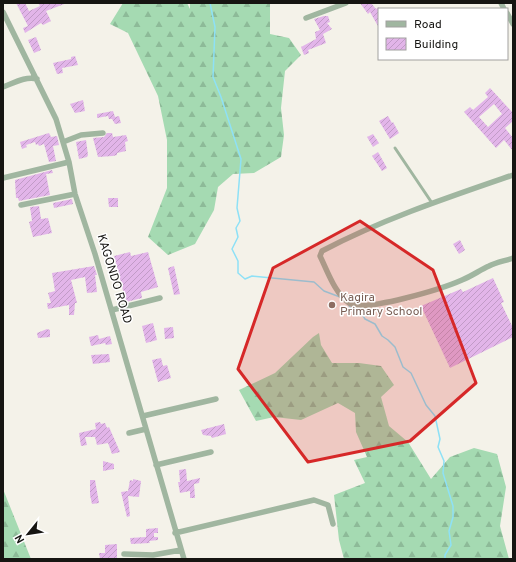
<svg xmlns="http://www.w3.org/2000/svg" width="516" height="562" font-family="Overpass,sans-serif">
<defs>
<pattern id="forest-firs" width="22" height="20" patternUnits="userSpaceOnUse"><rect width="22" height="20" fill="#a5dab2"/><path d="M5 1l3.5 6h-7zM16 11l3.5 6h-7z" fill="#8dba98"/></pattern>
<pattern id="building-hatch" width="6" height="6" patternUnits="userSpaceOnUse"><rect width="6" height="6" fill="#e2b5e9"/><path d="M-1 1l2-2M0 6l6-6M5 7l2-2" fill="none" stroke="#c19bc7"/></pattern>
</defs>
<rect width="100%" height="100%" fill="#f4f2e9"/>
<path fill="url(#forest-firs)" d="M123,3H187L190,9V3H270V34L289,38L301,55L285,71L281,108L284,135L281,157L254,173L233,174L218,187L214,210L195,244L168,255L148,237L167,188V140L158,96L128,33L110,24Z
M319,333L321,345L332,363H359L381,366L394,385L381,397L389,426L408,442L431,479L450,457L474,448L497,454L506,487L500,526L509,559H344L339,540L334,495L365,483L354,460L367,457L356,432L355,413L338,403L301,420L274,417L256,421L239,390L275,373L313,337Z
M3,489L31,559H3Z"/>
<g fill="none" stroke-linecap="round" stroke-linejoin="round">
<path stroke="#8ee1f6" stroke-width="1.5" d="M210,3L215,27L213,77L221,97L241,159L237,208L240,221L236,228L238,237L232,249L238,261V273L245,279L252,276L314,282L324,291L340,297
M348,304L352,310L360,311L365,319L375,324L382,336L388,340L395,347L403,367L411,373L426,405L435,416L440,439L438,447L444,461L443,473L453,506V517L449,531L451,545L445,555V559"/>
</g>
<path fill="url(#building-hatch)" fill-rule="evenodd" d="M16,3H25L29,11L40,6L38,3H67L46,11L51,21L43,25L41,23L25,33L23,28L28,26Z
M360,3H371L376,9L379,7V28L370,12L368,14Z
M324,16H328L330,22L327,23L332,29L323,34L326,43L308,50L309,53L304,55L301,47L316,39L315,32L320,30L314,19Z
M36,37L41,50L34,53L28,40Z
M75,56L78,65L62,68L63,73L57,74L53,63L71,59V57Z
M490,88L513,113V121L505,128L513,138V151L504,140L496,148L464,112L470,107L473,110L488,97L485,93ZM494,104L502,114L488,127L479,117Z
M83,100L85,111L75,113L70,104Z
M113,111L115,117L119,116L121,123L115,124L112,119H109L108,116L97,118V114Z
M388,116L392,123L393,122L399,133L390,139L379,121Z
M49,133L51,137L57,136L59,145L53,146L56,161L49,162L44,144L39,146L38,144L36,145L35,142L26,145L27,147L22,149L20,142Z
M107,133H112L113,137L126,135L128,141L125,142L126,151L117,153V155L113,156L98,157L93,138L104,137Z
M373,134L379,143L373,147L367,137Z
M86,140L88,155L87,157L79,159L76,142Z
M378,152L387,168L382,171L372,156Z
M52,170L53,173L46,174L50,195L24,200L19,201L18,198H16L15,180Z
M108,198H118V207H109Z
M72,199L73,204L54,208L53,203Z
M39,206L41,219L48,218L52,233L33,237L29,222L32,221L30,207Z
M460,240L465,250L459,254L453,244Z
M130,252L131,256L148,252L158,287L141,292L142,298L126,302L114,256Z
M94,266L97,275H95L97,292L87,293L85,277L71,280L77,303H75L74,315H69V305L48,309L47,303H51L48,293L55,291L52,273Z
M174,266L180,294L174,295L168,268Z
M493,278L504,302L501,303L513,328V337L450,368L421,306L461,289L463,292Z
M153,323L157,340L146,343L142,326Z
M173,327L174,338L165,339L164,328Z
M47,329L50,330V337L38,338L37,333Z
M98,335L99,339L110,336L112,344L106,345L105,343L91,346L89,337Z
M109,354L110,362L93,364L91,355Z
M161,358L163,366L167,365L171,378L158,382L152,360Z
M100,422L101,424L105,423L107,428L109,427L120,452L112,454L108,443L97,445L95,437H85L87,445L81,446L79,433L96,429L95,423Z
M224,424L226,434L212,438L211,436L203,435L201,430Z
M103,461L114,464V469L103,471Z
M186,469L187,481L200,478L199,483L194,484L195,498H190V491L180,493L178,482H180L179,470Z
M133,479L141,481L139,497L128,496L130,516L127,517L121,492L128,491L130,480L133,481Z
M90,480H95L99,503L92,504L90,495Z
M158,528V533H154V537H158V540L149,541L150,543L131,544L130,538L146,537V529Z
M117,544V559H100L99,553H105V545Z"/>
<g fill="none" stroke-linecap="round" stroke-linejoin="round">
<path stroke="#a0b6a0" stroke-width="3" d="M395,148L432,203"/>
<path stroke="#a0b6a0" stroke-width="5.5" d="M501,3L504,9
M3,12L56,119L69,162L75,194L95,254L184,559
M507,13L513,24
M306,18L346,3
M3,87C14,83 25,76 37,79
M63,142L81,135L103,133
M513,175C449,197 383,219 322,251L320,256C327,270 335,294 349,303C365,313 444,288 462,280C472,276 480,270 489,266C497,262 505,261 513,258
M3,178L69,162
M21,205L75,194
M112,310L160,298
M143,416L216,399
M129,433L146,429
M156,465L211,452
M175,533L314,500L328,505L333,524
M124,554L153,555L181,550"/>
</g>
<path fill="#d62828" fill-opacity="0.2" stroke="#d62828" stroke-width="3" stroke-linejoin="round" d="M360,221L433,270L476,383L410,441L308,462L238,369L273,268Z"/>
<circle fill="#8d6e63" stroke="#fff" stroke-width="1.5" cx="332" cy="305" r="4"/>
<g text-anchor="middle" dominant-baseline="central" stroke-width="3" stroke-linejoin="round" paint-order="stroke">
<g font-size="12" fill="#161512" stroke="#fff">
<text transform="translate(114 279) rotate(73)">KAGONDO ROAD</text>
</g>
<g font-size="12" fill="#785e54" stroke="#fff" text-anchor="start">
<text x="340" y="298">Kagira<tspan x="340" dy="14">Primary School</tspan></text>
</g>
</g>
<rect width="516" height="562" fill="none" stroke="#161512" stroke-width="8"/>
<rect x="378" y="8" width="130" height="52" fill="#ffffff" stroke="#a2a1a0"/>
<rect x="386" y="21" width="20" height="6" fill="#a0b6a0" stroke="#a2a1a0"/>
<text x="414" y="28" font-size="12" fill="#161512">Road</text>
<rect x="386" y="38" width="20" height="12" fill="url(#building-hatch)" stroke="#a2a1a0"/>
<text x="414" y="48" font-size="12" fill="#161512">Building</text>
<g transform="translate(28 534) rotate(240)" stroke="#ffffff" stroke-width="3" paint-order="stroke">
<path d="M0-3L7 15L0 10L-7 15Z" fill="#161512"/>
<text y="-6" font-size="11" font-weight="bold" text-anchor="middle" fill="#161512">N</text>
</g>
</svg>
